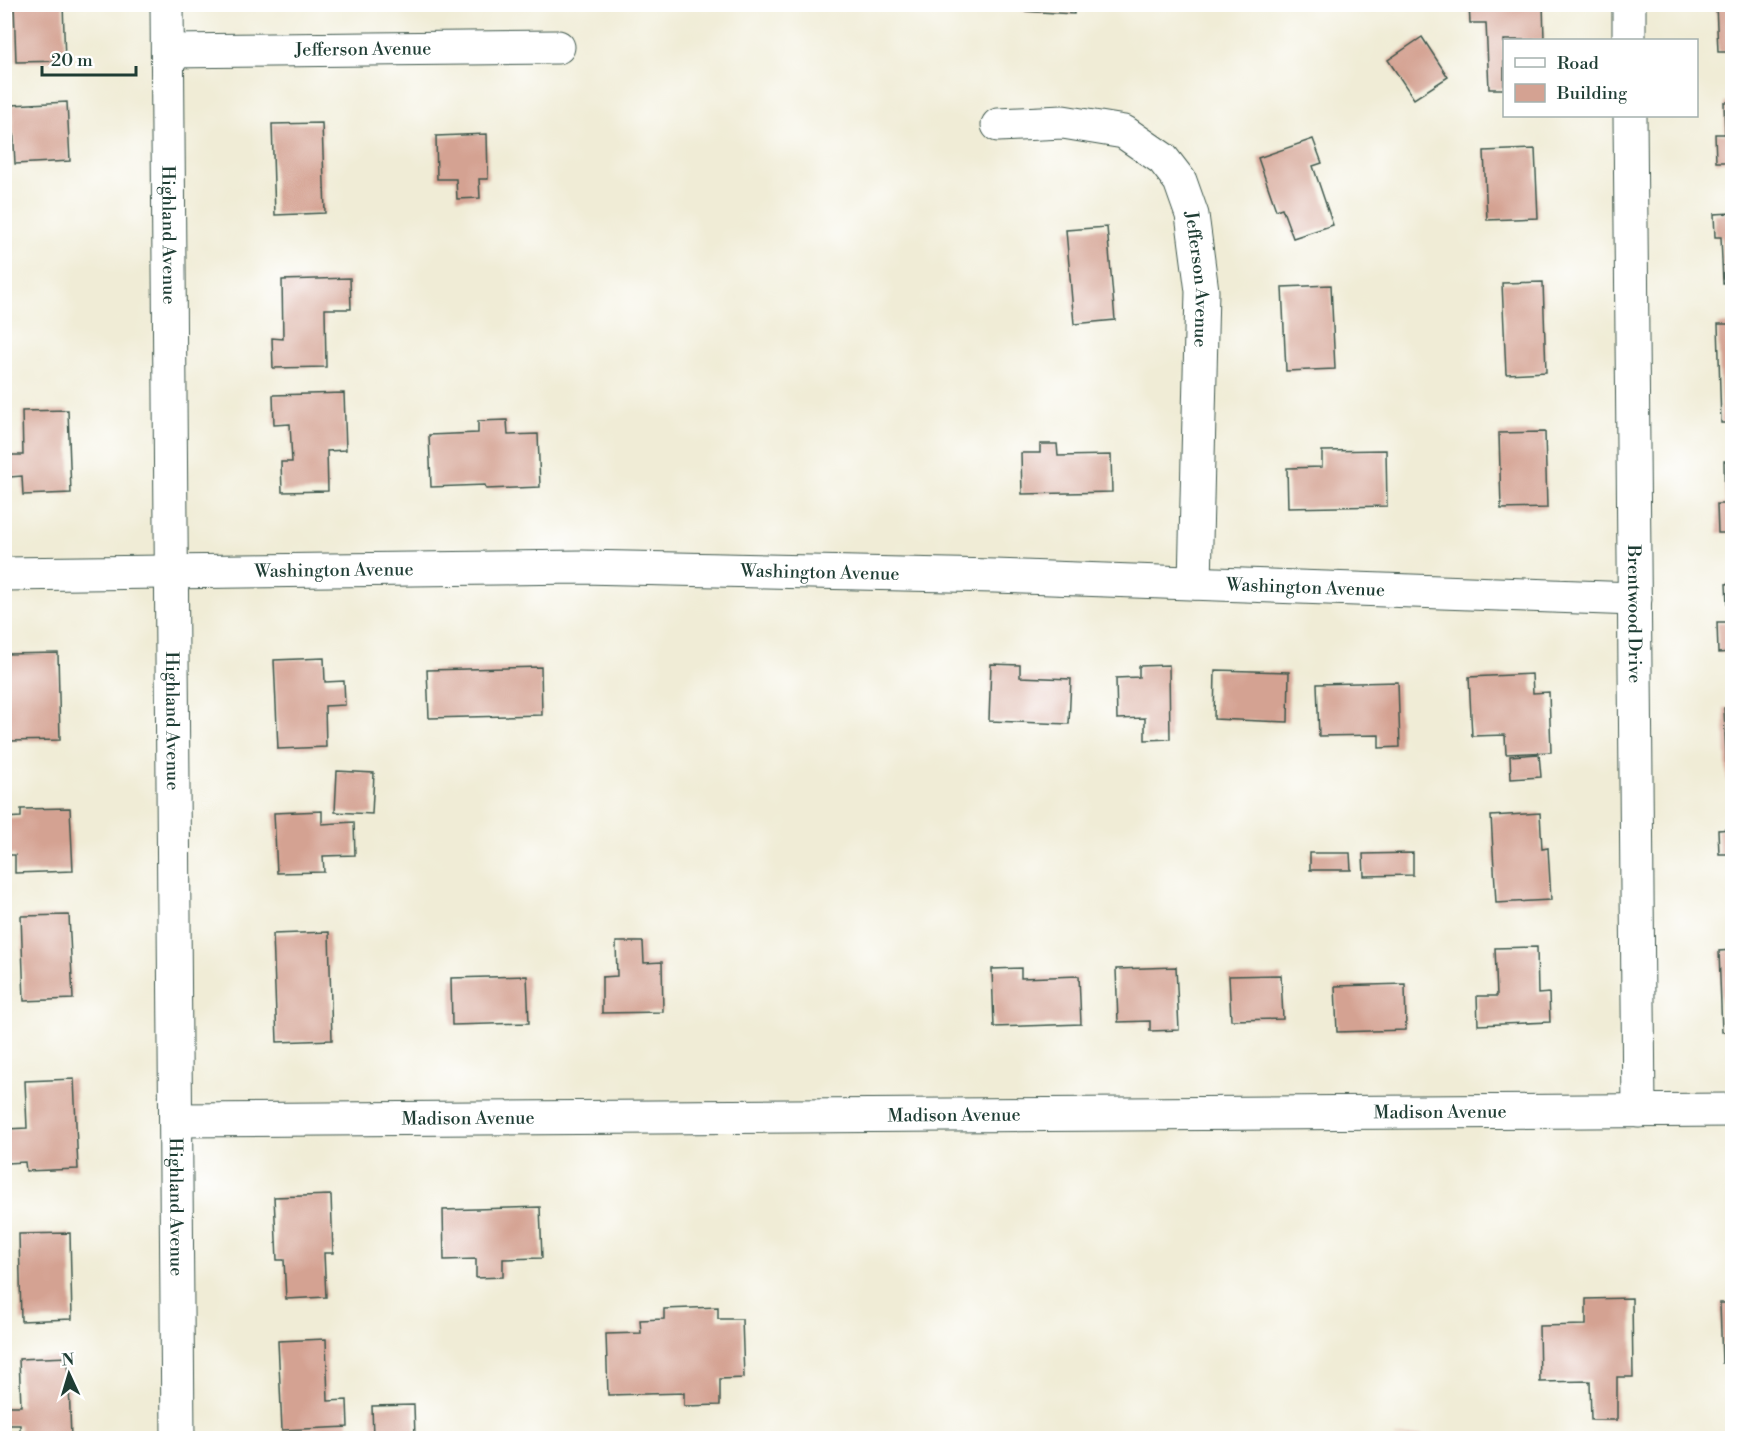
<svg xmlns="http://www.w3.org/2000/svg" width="1737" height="1443" font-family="'Libre Bodoni',serif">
<rect width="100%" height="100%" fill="#fff"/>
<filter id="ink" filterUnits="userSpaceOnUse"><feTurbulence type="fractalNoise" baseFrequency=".0167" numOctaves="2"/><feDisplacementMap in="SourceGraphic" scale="12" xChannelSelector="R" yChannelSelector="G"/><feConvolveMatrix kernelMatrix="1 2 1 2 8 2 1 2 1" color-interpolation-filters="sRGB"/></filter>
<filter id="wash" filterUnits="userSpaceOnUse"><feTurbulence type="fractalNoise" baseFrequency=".008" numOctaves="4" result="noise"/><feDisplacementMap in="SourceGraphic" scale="24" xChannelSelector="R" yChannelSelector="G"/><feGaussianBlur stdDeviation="1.35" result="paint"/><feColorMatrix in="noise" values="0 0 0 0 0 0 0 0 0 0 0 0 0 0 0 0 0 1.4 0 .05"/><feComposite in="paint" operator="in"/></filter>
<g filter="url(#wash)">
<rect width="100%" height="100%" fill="#f0ecd6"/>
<g id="blocks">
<path fill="#d4a292" d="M14,4H63L65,61L16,62Z
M1023,4H1074V14L1022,11Z
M1469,4H1543L1544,40H1504V89H1489L1486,23H1470Z
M1716,4H1732V52H1718Z
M1422,37L1448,77L1414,99L1388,60Z
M67,102L70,161L15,164L12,105Z
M1724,102H1732V162H1716L1715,134H1725Z
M322,123L325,213L275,215L272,124Z
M487,134L488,179H479L480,198L457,199L456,179H437L436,136Z
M1313,139L1322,163L1313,166L1333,225L1293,238L1282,208L1276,210L1258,158Z
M1535,149L1538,218L1487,220L1484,151Z
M1732,213V283H1723L1721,237H1715L1714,214Z
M1107,227L1115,320L1074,324L1066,230Z
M350,278L351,309H325L326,367L273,368L272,338L283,339L282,280Z
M1543,282L1546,372L1506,374L1502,283Z
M1331,285L1335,369L1286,371L1282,287Z
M1718,324H1732V423H1721Z
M344,393L346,450L327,451L328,491L282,492L281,462H292L290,424L274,425L273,395Z
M68,410L71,493L23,495L22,476L10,477V455H23L22,411Z
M507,420L508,435L538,434L540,487L486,489L485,485L431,487L429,435L478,433V421Z
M1545,432L1547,508L1501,509L1499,433Z
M1040,444H1057L1058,456L1111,455L1112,492L1022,494L1021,453H1040Z
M1386,450L1387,506L1288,508L1287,468L1322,467V451Z
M1724,461H1732V533H1718L1717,504H1725Z
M1732,583V652L1718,653L1717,622H1728L1726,584Z
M58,653L60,740L8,741L6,654Z
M324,658L325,682L344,681L345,705L325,706L326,747L278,749L274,660Z
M991,664L1020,665V677L1071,679L1069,724L989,721Z
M1169,665L1170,739L1145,740V718L1117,719L1116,678L1139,677V666Z
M541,667L542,715L429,718L427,670Z
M1215,670L1289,672L1288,722L1214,719Z
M1532,674L1533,693L1549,692L1551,752L1506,754L1505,735L1472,736L1469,677Z
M1398,682L1400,747L1379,748V735L1319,736L1317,684Z
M1724,708H1732V782H1727Z
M1539,754L1541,777L1511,779L1510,756Z
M337,771L374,773L372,814L335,812Z
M70,808L73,871L15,873V855H4V818L21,817V809Z
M322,811V824L354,822L355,855L323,856L324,872L277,873L274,813Z
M1540,813L1542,849L1548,848L1551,900L1496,903L1491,816Z
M1732,829V889H1731L1729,854H1719L1718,830Z
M1310,853H1350L1351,870H1310Z
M1413,853V875L1364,876L1363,854Z
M69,915L73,999L24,1001L21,916Z
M329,932L332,1040L277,1042L273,934Z
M616,942H643L644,963L662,962L663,1012L602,1013V977L617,976Z
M1537,947L1538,994L1549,993L1550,1022L1478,1025L1477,996H1497L1495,948Z
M1732,950V1031L1722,1032L1719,951Z
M1176,967L1179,1030L1150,1031V1021L1118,1022L1116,969Z
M1021,968V978L1079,976L1081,1024L994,1027L992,969Z
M1281,975L1283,1019L1231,1020L1229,976Z
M527,976L529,1023L452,1025L451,978Z
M1405,984L1406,1030L1337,1032L1335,986Z
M74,1079L78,1169L26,1171L25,1162L7,1163L6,1129L27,1128L25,1081Z
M331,1195L333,1253H324L326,1297L286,1299L284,1260H277L274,1197Z
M540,1207L542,1258L503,1259V1277L476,1278V1259L444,1260L443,1210Z
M70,1233L72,1319L21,1321L19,1234Z
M1632,1298L1633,1377H1617V1420H1591L1590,1381L1540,1382L1539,1326L1586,1325V1299Z
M1720,1303H1732V1363H1722Z
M718,1307V1319H742L744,1378L720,1379V1405L684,1406V1393L608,1395L606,1334L641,1333L640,1320L664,1319V1309Z
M326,1339L328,1401L347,1400L348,1427L282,1430L278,1341Z
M68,1357L71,1438H20V1425H4V1406H21L19,1359Z
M414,1405L415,1438H373L372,1406Z
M1423,1435V1438H1395V1437Z"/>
</g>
</g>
<g filter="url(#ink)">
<use href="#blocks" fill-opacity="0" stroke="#3e574c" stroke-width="1.5"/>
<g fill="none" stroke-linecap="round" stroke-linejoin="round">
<defs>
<g id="street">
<path id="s1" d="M167,4L178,1438"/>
<path d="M1629,4V40"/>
<path id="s2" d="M168,51L558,47"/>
<path id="s3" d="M1630,116L1639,1111"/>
<path id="s4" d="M998,125L1063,122L1124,132L1163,159L1180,181L1192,215L1202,291L1195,583"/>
<path id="s5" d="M4,574L582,567L994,576L1635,599"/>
<path id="s6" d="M177,1120L1732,1110"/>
</g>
</defs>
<use href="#street" stroke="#3e574c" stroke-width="35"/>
<use href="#street" stroke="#fff" stroke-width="33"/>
</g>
</g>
<g text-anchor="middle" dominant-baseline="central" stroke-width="4.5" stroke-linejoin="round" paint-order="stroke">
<g font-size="18" fill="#1f3d34" stroke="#fff">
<text stroke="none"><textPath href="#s2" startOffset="195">Jefferson Avenue</textPath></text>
<text stroke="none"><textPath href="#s1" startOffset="231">Highland Avenue</textPath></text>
<text stroke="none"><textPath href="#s4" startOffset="303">Jefferson Avenue</textPath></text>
<text stroke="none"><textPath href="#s5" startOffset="330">Washington Avenue</textPath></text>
<text stroke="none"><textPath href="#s5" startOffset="816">Washington Avenue</textPath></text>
<text stroke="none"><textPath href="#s5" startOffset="1302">Washington Avenue</textPath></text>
<text stroke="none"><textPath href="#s3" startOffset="498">Brentwood Drive</textPath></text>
<text stroke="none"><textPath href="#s1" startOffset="717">Highland Avenue</textPath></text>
<text stroke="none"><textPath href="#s6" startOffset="1263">Madison Avenue</textPath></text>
<text stroke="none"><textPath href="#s6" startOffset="777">Madison Avenue</textPath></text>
<text stroke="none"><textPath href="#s6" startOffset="291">Madison Avenue</textPath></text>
<text stroke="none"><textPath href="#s1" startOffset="1203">Highland Avenue</textPath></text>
</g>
</g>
<rect width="1737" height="1443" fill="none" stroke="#fff" stroke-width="24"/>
<rect x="1503" y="39" width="195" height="78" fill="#ffffff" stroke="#a5b1ae" stroke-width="1.5"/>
<rect x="1515" y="58" width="30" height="9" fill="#ffffff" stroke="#a5b1ae" stroke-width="1.5"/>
<text x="1557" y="69" font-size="18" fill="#1f3d34">Road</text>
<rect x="1515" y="84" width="30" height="18" fill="#d4a292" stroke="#a5b1ae" stroke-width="1.5"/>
<text x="1557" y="99" font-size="18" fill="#1f3d34">Building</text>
<g transform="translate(69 1374) rotate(356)" stroke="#ffffff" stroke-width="4.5" paint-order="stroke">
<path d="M0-4.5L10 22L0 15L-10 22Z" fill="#1f3d34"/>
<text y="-9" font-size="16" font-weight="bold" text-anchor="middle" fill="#1f3d34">N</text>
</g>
<path d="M42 66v9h94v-9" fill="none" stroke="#1f3d34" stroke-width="3"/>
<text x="51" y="66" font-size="18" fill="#1f3d34" stroke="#ffffff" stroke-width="4.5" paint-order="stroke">20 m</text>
</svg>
